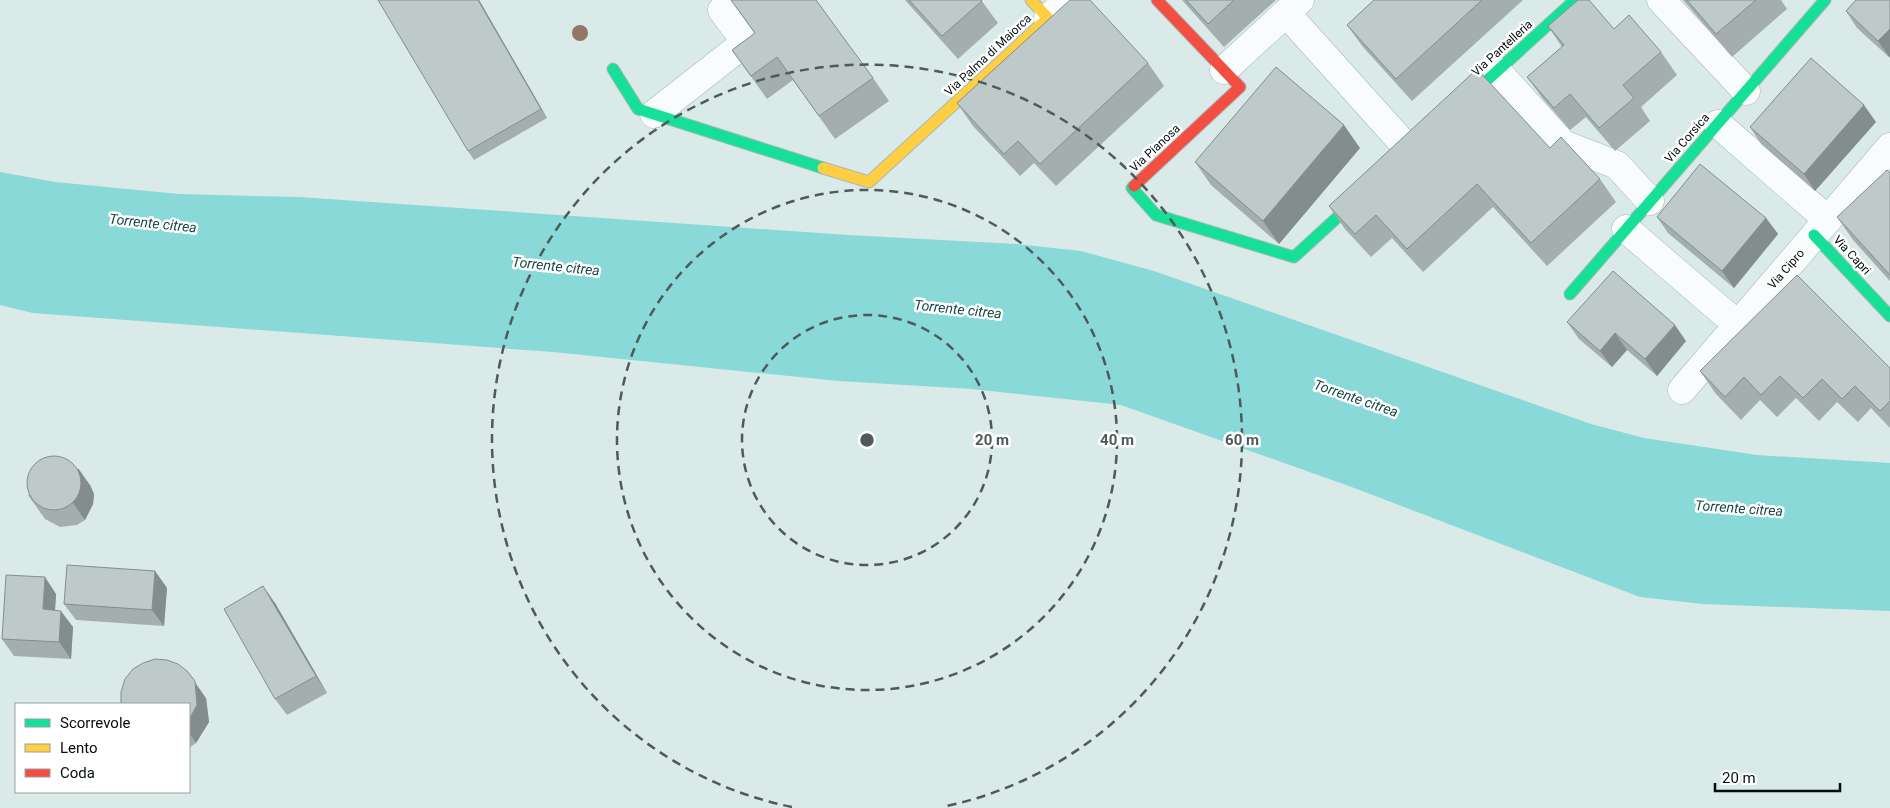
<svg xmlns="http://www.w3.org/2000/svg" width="1890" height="808" font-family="Roboto,sans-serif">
<rect width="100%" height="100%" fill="#d9eae9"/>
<path fill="#88d9d8" d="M0,172L55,182L179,194L299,197L848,235L1016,244L1081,251L1154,271L1591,424L1644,438L1757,455L1890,463V611L1703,604L1640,597L1349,486L1121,405L972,389L839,381L553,352L33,313L0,305Z"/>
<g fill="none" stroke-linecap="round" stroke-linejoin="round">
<defs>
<path id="street" d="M1661,0L1746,91
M1286,13L1410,151
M1048,18L1068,0
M1224,70L1300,0
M1497,71L1563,144L1617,165L1650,201
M654,114L746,42L722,10L735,0
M1718,124L1828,220
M1626,229L1738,325
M1682,390L1890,147"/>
<path id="fast" d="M613,69L638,109L823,168
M1460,105L1575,0
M1134,186L1132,188L1156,215L1294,257L1365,192
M1814,235L1890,316
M1570,294L1825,0"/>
<path id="slow" d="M823,168L869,182L1048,18L1031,0"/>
<path id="jam" d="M1134,186L1240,87L1157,0"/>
</defs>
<use href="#street" stroke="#abb7b7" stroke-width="29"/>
<use href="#fast" stroke="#abb7b7" stroke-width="13"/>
<use href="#slow" stroke="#abb7b7" stroke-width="13"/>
<use href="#jam" stroke="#abb7b7" stroke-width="13"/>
<use href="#street" stroke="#f9fcfc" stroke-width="28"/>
<use href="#fast" stroke="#16e098" stroke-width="11"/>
<use href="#slow" stroke="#ffcf43" stroke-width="11"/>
<use href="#jam" stroke="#f24e42" stroke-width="11"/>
</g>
<circle fill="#947669" cx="580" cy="33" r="8"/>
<path fill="#a3aead" d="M479,0L547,118L474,160L468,151Z
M731,0L873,78L889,101L835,139L793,80L767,99L732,50L755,34Z
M905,0H981L998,23L958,59Z
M1182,0H1276L1224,47Z
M1374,0H1523L1412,101L1363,47L1347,25Z
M1683,0H1781L1787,9L1732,57Z
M1856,0L1890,58L1857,28L1846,11Z
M1548,26L1614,29L1661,52L1677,75L1641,107L1650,121L1615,151L1586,117L1570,130L1543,99L1527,77L1562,47Z
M1148,63L1164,86L1056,186L1034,163L1020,176L973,126L957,103Z
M1876,122L1815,191L1761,144L1750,127Z
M1360,148L1279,244L1211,185L1195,162Z
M1550,148L1600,179L1616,202L1547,266L1493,207L1423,272L1392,238L1371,257L1345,229L1329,206Z
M1890,173V281L1853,240L1837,217Z
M1657,217L1766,218L1778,234L1734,288L1668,233Z
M1567,322L1686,341L1657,376L1627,350L1612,367L1579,339Z
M1890,368V428L1871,408L1858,422L1837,402L1819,421L1796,398L1777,417L1760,400L1741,420L1716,394L1700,371Z
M90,485L94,494L93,504L85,520L77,525L60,527L45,519L28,495Z
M155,571L167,588L164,626L76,620L64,604Z
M56,594L55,610L73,627L71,659L14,656L2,639Z
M275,603L327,693L287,715L275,699Z
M206,698L209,722L196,743L189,748V704Z"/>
<path fill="#848d8d" d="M478,0H479L547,118L541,109Z
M1890,29V58L1878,41Z
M1864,105L1876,122L1815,191L1804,174Z
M1344,125L1360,148L1279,244L1263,221Z
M1766,218L1778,234L1734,288L1722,271Z
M1675,325L1686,341L1657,376L1645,359Z
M1615,333L1627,350L1612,367L1600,351Z
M78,468L90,485L94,494L93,504L85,520L73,503Z
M155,571L167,588L164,626L152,610Z
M45,577L56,594L54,626L43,609Z
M263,586L275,603L327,693L316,676Z
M61,611L73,627L71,659L59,642Z
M187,671L206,698L209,722L196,743L189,733Z"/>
<path fill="#bdcac9" stroke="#848d8d" d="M378,0H478L541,109L468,151Z
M731,0H816L873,78L819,116L777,57L751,76L732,50L755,33Z
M909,0H981L982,1L942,36Z
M1070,0H1090L1148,63L1040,164L1018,141L1004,154L957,103Z
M1186,0H1234L1208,24Z
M1374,0H1482L1396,79L1347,25Z
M1578,0H1589L1614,29L1629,15L1661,52L1623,85L1634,98L1599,128L1570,94L1554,108L1527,77L1564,45L1548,26Z
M1687,0H1756L1716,34Z
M1856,0H1890V29L1878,41L1846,11Z
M1811,58L1864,105L1804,174L1750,127Z
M1276,67L1344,125L1263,221L1195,162Z
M1477,69L1550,148L1561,137L1600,179L1531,243L1477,184L1407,249L1376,215L1355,234L1329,206Z
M1700,164L1766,218L1722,271L1657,217Z
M1887,170L1890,173V275L1837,217Z
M1613,271L1675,325L1645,359L1615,333L1600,351L1567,322Z
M1797,275L1890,368V401L1880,411L1855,386L1842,399L1822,379L1803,398L1780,376L1761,395L1744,377L1725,397L1700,371Z
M27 483a27 27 0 1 1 54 0a27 27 0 1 1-54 0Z
M67,565L155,571L152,610L64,604Z
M6,575L45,577L43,609L61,611L59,642L2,639Z
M263,586L316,676L275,699L224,609Z
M155,659L167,660L178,664L187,671L195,681L197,705L189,720V704H121V692L125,679L133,669L143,663Z"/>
<g fill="none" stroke="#4f5a5a" stroke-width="2.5" stroke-dasharray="9 6">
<circle cx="867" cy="440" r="125"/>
<circle cx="867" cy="440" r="250"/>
<path d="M792 807A375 375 0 1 1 942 807"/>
</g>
<g text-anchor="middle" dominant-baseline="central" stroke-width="5" stroke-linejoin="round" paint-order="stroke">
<g font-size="12" fill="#050d0d" stroke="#fff">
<text transform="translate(1502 48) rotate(-42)">Via Pantelleria</text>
<text transform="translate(988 55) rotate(-43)">Via Palma di Maiorca</text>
<text transform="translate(1687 138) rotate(-49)">Via Corsica</text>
<text transform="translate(1155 148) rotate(-43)">Via Pianosa</text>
<text transform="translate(1852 255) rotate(47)">Via Capri</text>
<text transform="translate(1786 269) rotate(-49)">Via Cipro</text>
</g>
<g font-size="14" font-style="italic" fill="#184948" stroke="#fff">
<text transform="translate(153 223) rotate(6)">Torrente citrea</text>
<text transform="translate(556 266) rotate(6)">Torrente citrea</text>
<text transform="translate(958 309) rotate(6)">Torrente citrea</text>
<text transform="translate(1356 398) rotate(19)">Torrente citrea</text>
<text transform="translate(1739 508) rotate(4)">Torrente citrea</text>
</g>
</g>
<circle cx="867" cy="440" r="8" fill="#4f5a5a" stroke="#fff" stroke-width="2.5"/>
<g font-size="15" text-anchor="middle" font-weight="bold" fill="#4f5a5a" stroke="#fff" stroke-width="5" stroke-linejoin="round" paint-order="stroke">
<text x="992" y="445">20 m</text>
<text x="1117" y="445">40 m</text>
<text x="1242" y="445">60 m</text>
</g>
<rect x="15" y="703" width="175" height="90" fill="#ffffff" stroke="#9b9e9e"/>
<rect x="25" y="719" width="25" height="8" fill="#16e098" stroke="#9b9e9e"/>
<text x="60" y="728" font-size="15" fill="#050d0d">Scorrevole</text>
<rect x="25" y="744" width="25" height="8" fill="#ffcf43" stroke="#9b9e9e"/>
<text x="60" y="753" font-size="15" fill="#050d0d">Lento</text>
<rect x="25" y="769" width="25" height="8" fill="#f24e42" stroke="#9b9e9e"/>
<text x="60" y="778" font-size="15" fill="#050d0d">Coda</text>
<path d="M1715 783v8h125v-8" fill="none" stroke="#050d0d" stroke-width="2.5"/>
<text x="1722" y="783" font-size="15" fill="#050d0d" stroke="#ffffff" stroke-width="4" paint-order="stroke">20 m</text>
</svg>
